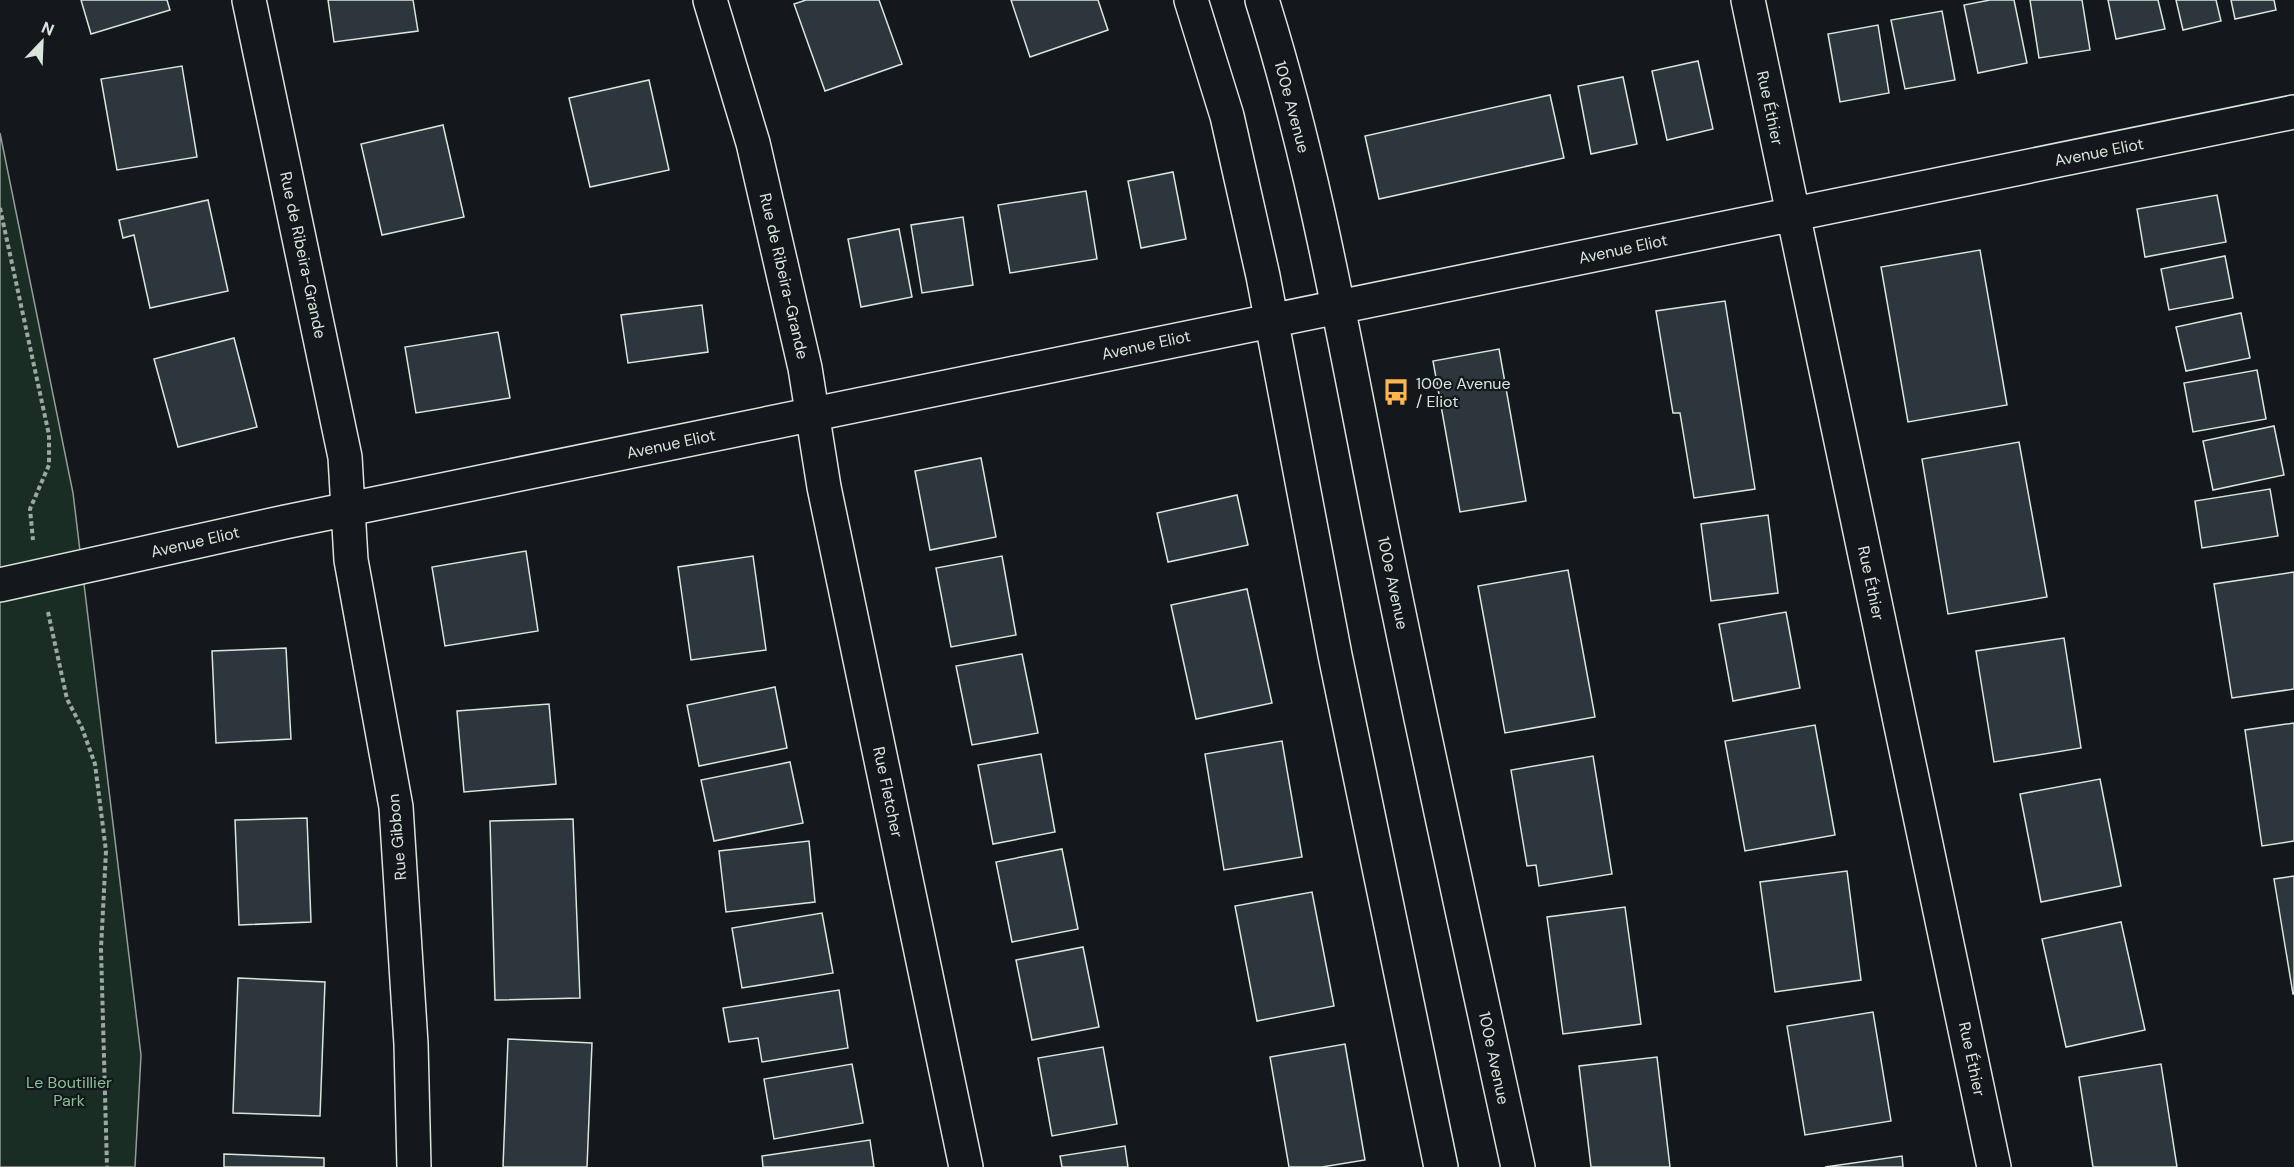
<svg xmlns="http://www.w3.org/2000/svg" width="2294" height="1167" font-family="'DM Sans',sans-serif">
<rect width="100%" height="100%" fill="#14181c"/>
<path fill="#1a2d24" stroke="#939e99" stroke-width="1.5" d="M0,133L73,493L141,1055L135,1167H0Z"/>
<path fill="#2c363c" stroke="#d8e6dc" stroke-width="1.5" d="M81,0H167L170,10L91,34Z
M328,0H413L418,31L334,42Z
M806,0H879L902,64L825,91L794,4Z
M1011,0H1098L1108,30L1030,57Z
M1990,0H2014L2027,63L1978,73L1964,5Z
M2030,0H2082L2090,50L2039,58Z
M2108,0H2158L2165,29L2116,39Z
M2176,0H2216L2221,21L2183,30Z
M2231,0H2274L2276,10L2235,19Z
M1942,11L1955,80L1905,89L1891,20Z
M1878,25L1889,93L1840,102L1828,34Z
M1698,61L1713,129L1667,140L1652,71Z
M182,66L197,157L117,170L101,79Z
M1623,77L1637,144L1591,154L1578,86Z
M649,80L669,170L590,187L569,98Z
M1550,95L1564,158L1379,199L1365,136Z
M443,125L464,217L382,235L361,144Z
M1173,172L1186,239L1141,248L1128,181Z
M1086,191L1097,259L1010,273L998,205Z
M2217,195L2226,242L2145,257L2137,209Z
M208,200L228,291L150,308L134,235L123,238L119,220Z
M963,217L973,285L922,293L911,225Z
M899,229L912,297L861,307L848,239Z
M1980,250L2007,405L1908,422L1881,267Z
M2225,256L2233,298L2169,310L2161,269Z
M1725,301L1755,489L1694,498L1680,413H1673L1656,311Z
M702,305L708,352L628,363L621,315Z
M2241,313L2250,358L2186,371L2176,327Z
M498,332L510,398L416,413L405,347Z
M234,338L257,427L178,447L154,359Z
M1499,349L1526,501L1460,512L1433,361Z
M2257,370L2266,419L2193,432L2184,383Z
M2274,426L2284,475L2213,490L2203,441Z
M2019,442L2047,597L1948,614L1922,459Z
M981,458L996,537L930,550L915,471Z
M2270,489L2278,536L2202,548L2195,501Z
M1237,495L1248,545L1168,562L1157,513Z
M1768,515L1778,593L1711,601L1701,524Z
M526,551L538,631L445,646L432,567Z
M753,556L766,650L691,660L678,567Z
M1002,556L1016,635L951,647L936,568Z
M1568,570L1595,717L1505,733L1478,586Z
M2294,572V689L2232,698L2214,584Z
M1247,589L1272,703L1196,719L1171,605Z
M1786,612L1800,688L1733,701L1719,624Z
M2064,638L2081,748L1994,762L1976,651Z
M286,648L291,739L216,743L212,651Z
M1022,654L1038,733L972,745L956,666Z
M775,687L787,748L699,766L687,705Z
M549,704L556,784L464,792L457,711Z
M2294,723V841L2262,846L2245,730Z
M1815,725L1835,835L1745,851L1725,741Z
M1282,741L1302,857L1224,870L1205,754Z
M1041,754L1055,832L993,844L978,765Z
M1593,756L1612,874L1539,886L1536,865L1527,866L1511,770Z
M790,762L803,823L714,841L701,780Z
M2100,779L2121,886L2041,902L2020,794Z
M307,818L311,922L239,925L235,820Z
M573,819L580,998L495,1000L490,821Z
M809,841L815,902L726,912L719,851Z
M1062,849L1078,929L1012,942L996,862Z
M1847,871L1861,980L1775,992L1760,882Z
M2294,876V994H2293L2274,879Z
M1312,892L1334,1006L1257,1021L1235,906Z
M1625,907L1641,1024L1563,1034L1547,917Z
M822,913L833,973L742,988L732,928Z
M2121,922L2145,1030L2066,1047L2042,939Z
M1083,947L1099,1027L1032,1040L1016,960Z
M238,978L325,982L320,1116L233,1113Z
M839,990L848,1048L762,1062L758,1038L729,1042L723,1008Z
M1873,1012L1891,1121L1805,1135L1787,1026Z
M508,1039L592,1043L587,1167H503Z
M1345,1044L1365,1160L1322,1167H1289L1270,1057Z
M1103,1047L1117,1124L1052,1136L1038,1058Z
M1657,1057L1670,1167H1591L1579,1066Z
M852,1064L863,1123L774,1139L764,1079Z
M2161,1064L2177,1167H2093L2079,1077Z
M870,1140L874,1167H763L762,1156Z
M1125,1146L1128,1167H1062L1060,1156Z
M224,1154L324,1158V1167H224Z
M1902,1156L1903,1167H1825Z"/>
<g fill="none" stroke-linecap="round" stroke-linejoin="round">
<defs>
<path id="minor" d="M249,0L345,457L351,560L396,807L411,1044L414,1167
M710,0L753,143L805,368L824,487L966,1167
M1191,0L1227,116L1263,276L1335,655L1441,1167
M1262,0C1318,178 1348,362 1385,545C1427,753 1473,960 1518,1167
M1748,0L1994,1167
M0,585L285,522L2294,112"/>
</defs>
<use href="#minor" stroke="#d8e6dc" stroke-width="36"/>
<path stroke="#9da8a2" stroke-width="4" stroke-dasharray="4.5 3" stroke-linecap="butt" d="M0,208L49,435V465L30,509L33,540
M48,612L67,699L82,728L95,764L106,851L101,949L107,1167"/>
<use href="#minor" stroke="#14181c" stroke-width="33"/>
</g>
<defs>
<symbol id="bus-bare" viewBox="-9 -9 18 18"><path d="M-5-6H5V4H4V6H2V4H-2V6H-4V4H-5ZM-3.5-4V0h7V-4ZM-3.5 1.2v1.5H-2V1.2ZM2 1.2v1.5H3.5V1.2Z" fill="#ffb74d" stroke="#14181c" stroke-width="2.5" paint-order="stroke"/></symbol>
</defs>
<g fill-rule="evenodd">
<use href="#bus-bare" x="1377" y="373" width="38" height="38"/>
</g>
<g text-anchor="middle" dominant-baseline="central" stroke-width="4.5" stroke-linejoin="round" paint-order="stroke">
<g font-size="16" fill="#d8e6dc" stroke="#14181c">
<text transform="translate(1292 107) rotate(75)">100e Avenue</text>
<text transform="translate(1770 108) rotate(78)">Rue Éthier</text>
<text transform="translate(2099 152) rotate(-11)">Avenue Eliot</text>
<text transform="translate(1623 249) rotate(-12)">Avenue Eliot</text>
<text transform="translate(303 255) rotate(78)">Rue de Ribeira-Grande</text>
<text transform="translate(784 276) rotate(77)">Rue de Ribeira-Grande</text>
<text transform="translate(1146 345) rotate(-12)">Avenue Eliot</text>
<text transform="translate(671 444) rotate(-12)">Avenue Eliot</text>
<text transform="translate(195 542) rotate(-13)">Avenue Eliot</text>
<text transform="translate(1393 583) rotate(78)">100e Avenue</text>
<text transform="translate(1871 583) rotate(78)">Rue Éthier</text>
<text transform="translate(888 792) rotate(78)">Rue Fletcher</text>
<text transform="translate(397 837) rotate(-95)">Rue Gibbon</text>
<text transform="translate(1494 1058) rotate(78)">100e Avenue</text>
<text transform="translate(1972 1059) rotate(78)">Rue Éthier</text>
</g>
<g font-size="16" fill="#d8e6dc" stroke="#14181c" text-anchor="start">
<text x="1416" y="383">100e Avenue<tspan x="1416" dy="18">/ Eliot</tspan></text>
</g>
<g font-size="16" fill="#8ac095" stroke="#14181c">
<text x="69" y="1082">Le Boutillier<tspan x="69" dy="18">Park</tspan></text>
</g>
</g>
<g transform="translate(42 42) rotate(23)" stroke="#14181c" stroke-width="4.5" paint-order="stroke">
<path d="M0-4.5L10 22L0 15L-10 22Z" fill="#d8e6dc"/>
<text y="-9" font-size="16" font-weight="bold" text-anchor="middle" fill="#d8e6dc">N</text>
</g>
</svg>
